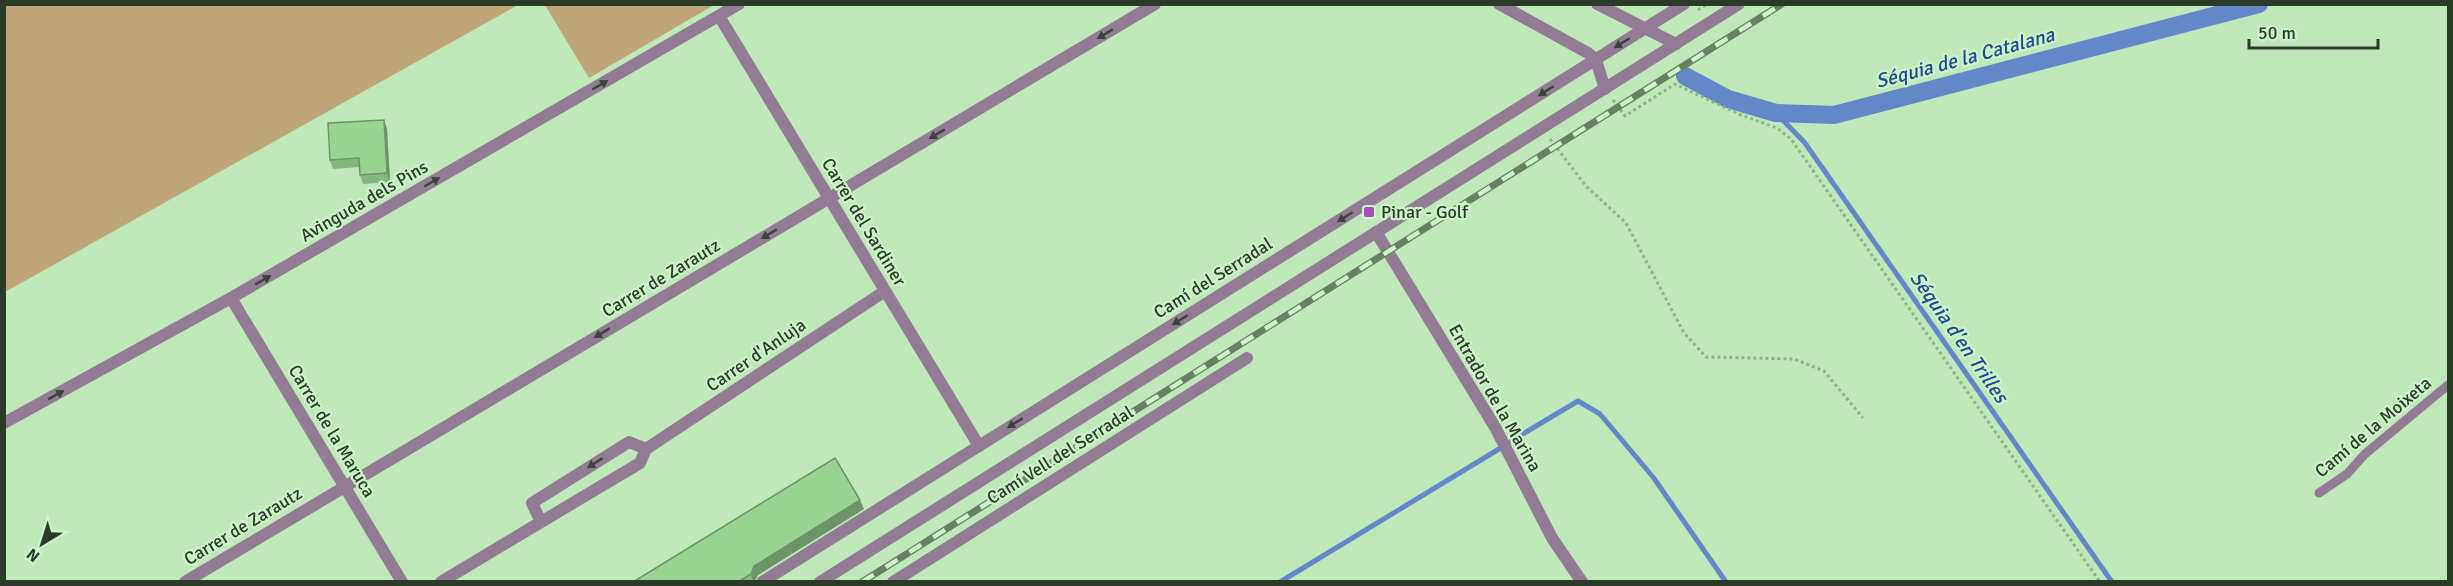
<svg xmlns="http://www.w3.org/2000/svg" width="2453" height="586" font-family="Signika,sans-serif">
<rect width="100%" height="100%" fill="#c0e9ba"/>
<path fill="#bfa577" d="M5,4H518V5L5,292Z
M545,5H714L589,78Z"/>
<g fill="none" stroke-linecap="round" stroke-linejoin="round">
<path stroke="#6487c9" stroke-width="5" d="M1776,113L1805,143L2112,582
M1511,441L1578,401L1600,414L1653,477L1726,582
M1280,582L1499,449"/>
<path stroke="#6487c9" stroke-width="18" d="M1685,76L1728,99L1776,113L1834,115L2259,4"/>
<path stroke="#91b38c" stroke-width="3" stroke-dasharray="3 3" stroke-linecap="butt" d="M1698,10L1707,4
M1613,100L1625,116L1675,84L1741,115L1777,128L1791,139L2100,582
M1550,139L1586,186L1626,223L1684,333L1706,357L1794,359L1824,371L1863,418"/>
<path stroke="#937b96" stroke-width="9" d="M2319,493L2347,474L2365,454L2448,385"/>
<path stroke="#937b96" stroke-width="12" d="M1499,4L1588,53L1596,60L1605,89
M1597,4L1676,44
M719,16L979,446
M1376,232L1495,427L1552,538L1582,582
M231,298L402,582
M4,423L231,298L739,4
M646,449L629,442L532,503L541,522L640,463L646,449L885,291
M185,582L1155,4
M441,582L541,522
M762,582L1684,4
M893,582L1247,358"/>
<path stroke="#937b96" stroke-width="12" d="M820,582L1739,4"/>
<defs>
<path id="rail" d="M862,582L1782,4"/>
</defs>
<use href="#rail" stroke="#668162" stroke-width="7"/>
<use href="#rail" stroke="#ccf6c7" stroke-width="4.5" stroke-dasharray="14" stroke-linecap="butt"/>
</g>
<path fill="#84b67e" d="M384,120L387,129L390,182L363,184L360,175V167L333,169L330,160Z
M864,509L758,575L754,582H633Z"/>
<path fill="#6c9467" d="M384,120L387,129L390,182L387,173Z
M860,500L864,509L758,575L754,582H753L751,574L754,566Z"/>
<path fill="#9ad493" stroke="#6c9467" stroke-width="1.5" d="M384,120L387,173L360,175L359,158L330,160L328,123Z
M835,458L860,500L754,566L751,574L738,582H633Z"/>
<defs><path id="oneway-solid" d="M-6-.8H1V-3.2L6.5 0L1 3.2V.8H-6Z" transform="scale(1.5)"/></defs>
<g fill="#394438">
<use href="#oneway-solid" transform="translate(1105 34) rotate(149)"/>
<use href="#oneway-solid" transform="translate(1622 43) rotate(148)"/>
<use href="#oneway-solid" transform="translate(600 85) rotate(-30)"/>
<use href="#oneway-solid" transform="translate(1546 91) rotate(148)"/>
<use href="#oneway-solid" transform="translate(937 134) rotate(149)"/>
<use href="#oneway-solid" transform="translate(432 182) rotate(-30)"/>
<use href="#oneway-solid" transform="translate(1345 217) rotate(148)"/>
<use href="#oneway-solid" transform="translate(769 234) rotate(149)"/>
<use href="#oneway-solid" transform="translate(263 280) rotate(-30)"/>
<use href="#oneway-solid" transform="translate(1180 320) rotate(148)"/>
<use href="#oneway-solid" transform="translate(602 333) rotate(149)"/>
<use href="#oneway-solid" transform="translate(56 395) rotate(-29)"/>
<use href="#oneway-solid" transform="translate(1015 423) rotate(148)"/>
<use href="#oneway-solid" transform="translate(595 463) rotate(148)"/>
</g>
<rect fill="#a94db8" stroke="#ccf6c7" stroke-width="2" x="1363" y="206" width="12" height="12" rx="3"/>
<g text-anchor="middle" dominant-baseline="central" stroke-width="4.5" stroke-linejoin="round" paint-order="stroke">
<g font-size="18" fill="#293a27" stroke="#ccf6c7">
<text transform="translate(364 201) rotate(-30)">Avinguda dels Pins</text>
<text transform="translate(864 222) rotate(59)">Carrer del Sardiner</text>
<text transform="translate(661 278) rotate(-31)">Carrer de Zarautz</text>
<text transform="translate(1213 278) rotate(-32)">Camí del Serradal</text>
<text transform="translate(756 355) rotate(-34)">Carrer d'Anluja</text>
<text transform="translate(1495 398) rotate(60)">Entrador de la Marina</text>
<text transform="translate(2373 427) rotate(-40)">Camí de la Moixeta</text>
<text transform="translate(332 431) rotate(59)">Carrer de la Maruca</text>
<text transform="translate(1060 455) rotate(-32)">Camí Vell del Serradal</text>
<text transform="translate(243 526) rotate(-31)">Carrer de Zarautz</text>
</g>
<g font-size="18" fill="#293a27" stroke="#ccf6c7" text-anchor="start">
<text x="1381" y="212">Pinar - Golf</text>
</g>
<g font-size="20" font-style="italic" fill="#1e4796" stroke="#ccf6c7">
<text transform="translate(1965 58) rotate(-15)">Séquia de la Catalana</text>
<text transform="translate(1959 337) rotate(55)">Séquia d'en Trilles</text>
</g>
</g>
<rect width="2453" height="586" fill="none" stroke="#293a27" stroke-width="12"/>
<g transform="translate(42 544) rotate(218)" stroke="#ccf6c7" stroke-width="4.5" paint-order="stroke">
<path d="M0-4.5L10 22L0 15L-10 22Z" fill="#293a27"/>
<text y="-9" font-size="16" font-weight="bold" text-anchor="middle" fill="#293a27">N</text>
</g>
<path d="M2249 39v9h129v-9" fill="none" stroke="#293a27" stroke-width="3"/>
<text x="2258" y="39" font-size="18" fill="#293a27" stroke="#ccf6c7" stroke-width="4.5" paint-order="stroke">50 m</text>
</svg>
